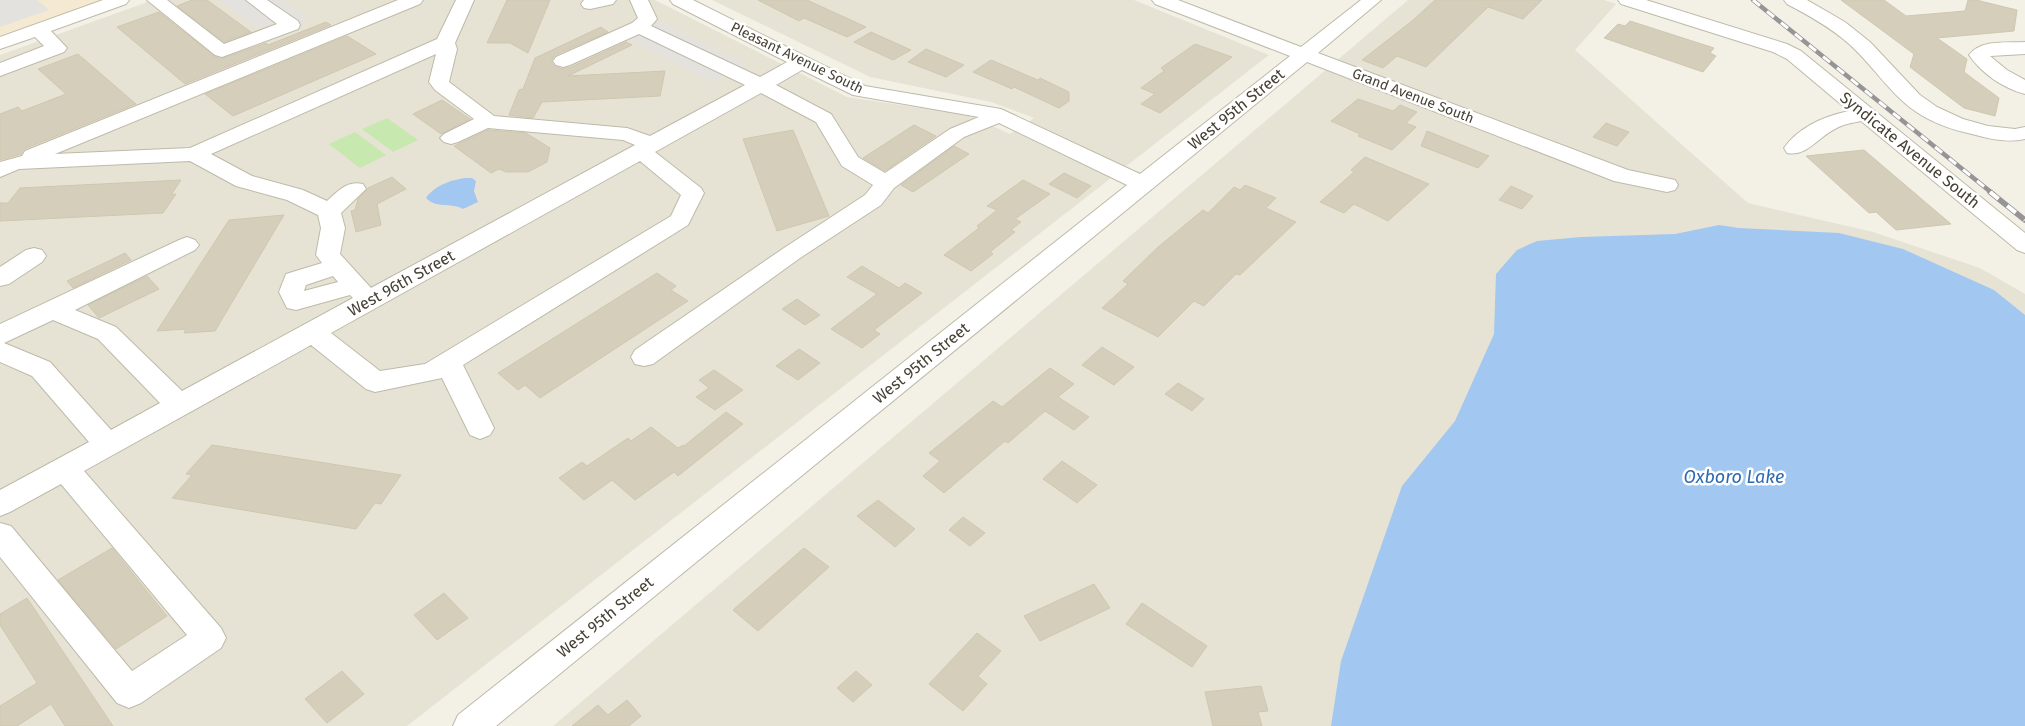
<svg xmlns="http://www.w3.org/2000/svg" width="2025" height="726" font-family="'Fira Sans',sans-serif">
<rect width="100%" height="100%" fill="#f3f1e6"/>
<path fill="#e7e3d4" d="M153,0H655L847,97L968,115L1010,134L1034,118L991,102L870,77L712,0H1134L1269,55L407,726H0V55Z
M1408,0H1604L1616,4L1575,50L1748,203L1873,232L1980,268L2025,294V726H553Z"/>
<path fill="#f5ead1" d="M0,0H103L0,36Z"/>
<path fill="#c7e8ae" d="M387,118L418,140L393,152L362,129Z
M355,132L386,155L360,168L329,144Z"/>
<path fill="#e4e2de" d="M0,0H37L49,10L0,27Z
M219,0H282L309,19L269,35Z
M660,22L745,64L713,82L627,38Z"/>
<path fill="#a2c7f0" d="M472,178L476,181L474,191L478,202L463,209C451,202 436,209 426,198C434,185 457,177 472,178Z
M1719,225L1739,228L1839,233L1903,249L1994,290L2025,315V726H1331L1341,661L1402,486L1455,421L1494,334L1496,274L1517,250L1537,241L1581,237L1675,234Z"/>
<path fill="#d5cebb" stroke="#cfc7af" d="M192,0H207L251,32L224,42L177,6Z
M507,0H550L528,53L510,43H487Z
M758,0H807L866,27L847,37L804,18L799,21Z
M1435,0H1542L1523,19L1488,7L1426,67L1397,56L1383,68L1362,60L1412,21Z
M1841,0H1884L1906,16L1965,11L1968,0H1976L2017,10L2014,31L1937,38L1967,59L1964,72L1999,98L1995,116L1964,108L1910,67L1914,54Z
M159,12L214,56L221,59L266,43L268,45L326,22L331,25L185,84L117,27Z
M1630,21L1714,48L1710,53L1716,56L1703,72L1604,38L1618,24L1625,26Z
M601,27L608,32L555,55L551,61L554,66L562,69L571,67L626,42L632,45L568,76L665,71L660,96L542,102L533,118L509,115L519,90L523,89L535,58Z
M871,32L911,50L893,60L854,42Z
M347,36L376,54L233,116L205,94Z
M1195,44L1232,57L1160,113L1141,104L1155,94L1141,88L1164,71L1161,68Z
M926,49L964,65L946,77L908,62Z
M78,54L136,104L24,149L21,154L0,160V114L18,107L22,111L66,94L38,69Z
M991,60L1038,80L1040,78L1069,92V101L1059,108L1014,87L1012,89L973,72Z
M1358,99L1393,111L1400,105L1417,112L1406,123L1416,127L1392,150L1358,136L1360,134L1331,121Z
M442,100L470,119L441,134L413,114Z
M1606,123L1629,132L1617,146L1593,137Z
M914,125L936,136L885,171L863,158Z
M488,130L526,133L550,148L547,162L528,172H506L499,169L491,173L454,146Z
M793,130L829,216L777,231L743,139Z
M1427,131L1489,156L1478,168L1421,146Z
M954,146L969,154L913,192L901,185Z
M1864,150L1951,224L1896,230L1876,212L1869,213L1806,156Z
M1365,157L1429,184L1388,221L1354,204L1344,213L1320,202L1354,172L1351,170Z
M1064,173L1091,186L1077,198L1049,184Z
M392,177L406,189L377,204L381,225L356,232L351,211L355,210L358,199L368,188Z
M181,180L171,195L176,194L163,213L0,221V203H8L20,188Z
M1023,180L1050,194L1015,219L1021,222L1011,230L1015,232L990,252L993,254L971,271L944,255L979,228L977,226L997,210L987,206Z
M1245,185L1276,198L1266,208L1296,222L1240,275L1236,274L1204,306L1194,301L1158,337L1102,308L1128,284L1123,281L1157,248L1203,210L1208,213L1234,187L1240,190Z
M1511,186L1533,196L1522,209L1499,200Z
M284,215L215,331L184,333L186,329L157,331L229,220Z
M125,253L131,260L73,288L67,281Z
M862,266L899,288L905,283L922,293L874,330L880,334L862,348L831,329L877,294L847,277Z
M657,273L676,286L671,290L688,301L540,398L525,385L518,390L498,373Z
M147,276L159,289L99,318L88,305Z
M797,299L820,315L805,325L782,309Z
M1102,347L1134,367L1114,385L1082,365Z
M799,349L820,363L798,380L776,366Z
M1050,368L1074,384L1058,397L1089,417L1074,430L1045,411L1008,443L1005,441L944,493L923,476L940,461L929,453L993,401L1002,407Z
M714,370L743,390L715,410L696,397L709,388L699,380Z
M1178,383L1204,399L1192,411L1165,394Z
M726,412L743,424L678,476L674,472L635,500L612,480L584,500L559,478L582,462L587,466L628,438L631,441L651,427L678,448L683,445L684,446Z
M212,445L401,475L381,504L375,503L356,529L172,498L192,475L186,474Z
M1062,461L1097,485L1077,503L1043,479Z
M878,500L915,529L895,547L857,516Z
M963,517L985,533L970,546L949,530Z
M112,548L167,616L116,649L58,580Z
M804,548L829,567L758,631L733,610Z
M1094,584L1110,608L1040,641L1024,616Z
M444,593L468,618L437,640L414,615Z
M27,598L113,726H65L51,704L17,726H0V706L37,683L0,625V614Z
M1142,603L1207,646L1192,667L1126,624Z
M977,633L1001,651L978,676L987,684L963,711L929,684Z
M342,671L364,694L327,723L305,699Z
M856,671L872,685L853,702L837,688Z
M1261,686L1268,711L1258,712L1262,726H1213L1205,692Z
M627,700L641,716L629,726H572L598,705L608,715Z"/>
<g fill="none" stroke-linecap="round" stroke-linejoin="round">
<defs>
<path id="minor" d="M103,0H129L126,4L51,31L67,48L64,52L0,76V63L44,46L35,37L0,49V37Z
M147,0H167L224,44L277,24L246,0H267L298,21L300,25L298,29L222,57L215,55Z
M398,0H423L420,4L55,154L190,148L437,39L456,0H474L455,43L457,49L449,82L494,116L627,128L650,136L745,85L639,34L570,65L563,67L556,65L553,61L556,57L632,23L638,18L630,0H648L657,19L651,26L760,77L787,62L673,4L670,0H693L865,86L1001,109L1140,174L1290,56L1155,4L1152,0H1178L1301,47L1361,0H1381L1318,53L1628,170L1675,180L1678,185L1675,190L1667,192L1614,181L1307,62L496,726H453L458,715L1127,185L999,123L964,137L894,188L881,205L800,258L653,364L644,366L635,364L631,357L635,350L784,248L865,195L873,185L842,166L816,122L761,93L655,152L701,188L704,193L688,225L463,365L494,428L490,435L480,439L470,435L442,378L375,392L366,389L311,345L84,471L221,628L226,638L221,648L141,703L129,708L117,703L0,557V523L11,526L132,671L187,635L61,484L10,512L0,516V490L89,442L32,376L0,362V324L179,240L187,237L195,240L199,245L195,250L75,310L116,327L182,391L353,298L350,295L296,310L287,308L279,292L286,274L322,263L316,255L321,228L318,215L287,200L236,186L190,161L19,169L0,177V162L22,156L25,151ZM436,54L429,82L435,90L474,119L444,134L440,138L444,142L451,144L458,142L488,128L623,140L635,145L371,288L340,254L345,228L341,213L366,189L363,184C347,180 338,191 327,201L303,190L252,176L211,154ZM802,70L853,95L979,117L950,129L885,173L858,157L831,114L776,85ZM640,161L681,195L671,216L425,364L380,371L331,333ZM333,276L338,282L304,291L306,285ZM53,320L98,339L160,403L111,430L50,362L4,343Z
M584,0H616L613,4L590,9L584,8L581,4Z
M1618,0H1646L1787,44L1801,51L2025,233V253L2017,250L1861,121C1852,123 1843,124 1835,129C1818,137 1807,157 1787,153L1784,148C1799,127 1825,116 1849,111L1787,59L1773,52L1621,4Z
M1784,0H1807L1845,22L1870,42L1920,95L1937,107L1963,119L1988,126L2015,129L2025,127V139C2007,143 1990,139 1972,134C1953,130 1932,123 1915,111C1889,93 1872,64 1848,43C1830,27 1808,15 1787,4Z
M2025,42V54L1990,56L2007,70L2025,80V94C2003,88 1982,74 1969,55C1981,39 2007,43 2025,42Z
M34,248L42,250L46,256L42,262L9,284L0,286V267L26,250Z"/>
</defs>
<use href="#minor" stroke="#bebaa9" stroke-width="2"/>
<use href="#minor" fill="#fff" fill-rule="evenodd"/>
<defs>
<path id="rail-far1" d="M1753,0L1992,193"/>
<path id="rail" d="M1990,192L2025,220"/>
</defs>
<use href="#rail-far1" stroke="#959595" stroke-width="4.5"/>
<use href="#rail" stroke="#959595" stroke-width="5.5"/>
<use href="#rail-far1" stroke="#fff" stroke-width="3" stroke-dasharray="9" stroke-linecap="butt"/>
<use href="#rail" stroke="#fff" stroke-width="4" stroke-dasharray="11" stroke-linecap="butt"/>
</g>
<g text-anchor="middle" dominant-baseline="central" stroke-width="5" stroke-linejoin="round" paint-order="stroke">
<g font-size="14" fill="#464135" stroke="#fff">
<text transform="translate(797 58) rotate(26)">Pleasant Avenue South</text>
<text transform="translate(1413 96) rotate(21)">Grand Avenue South</text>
</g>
<g font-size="16" fill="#464135" stroke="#fff">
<text transform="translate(1236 109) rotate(-39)">West 95th Street</text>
<text transform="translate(1910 150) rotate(39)">Syndicate Avenue South</text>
<text transform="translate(401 283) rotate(-29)">West 96th Street</text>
<text transform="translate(921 363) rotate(-39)">West 95th Street</text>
<text transform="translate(605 617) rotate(-39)">West 95th Street</text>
</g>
<g font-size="18" font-style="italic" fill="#2e6ab2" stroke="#fff">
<text x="1734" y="477">Oxboro Lake</text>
</g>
</g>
</svg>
